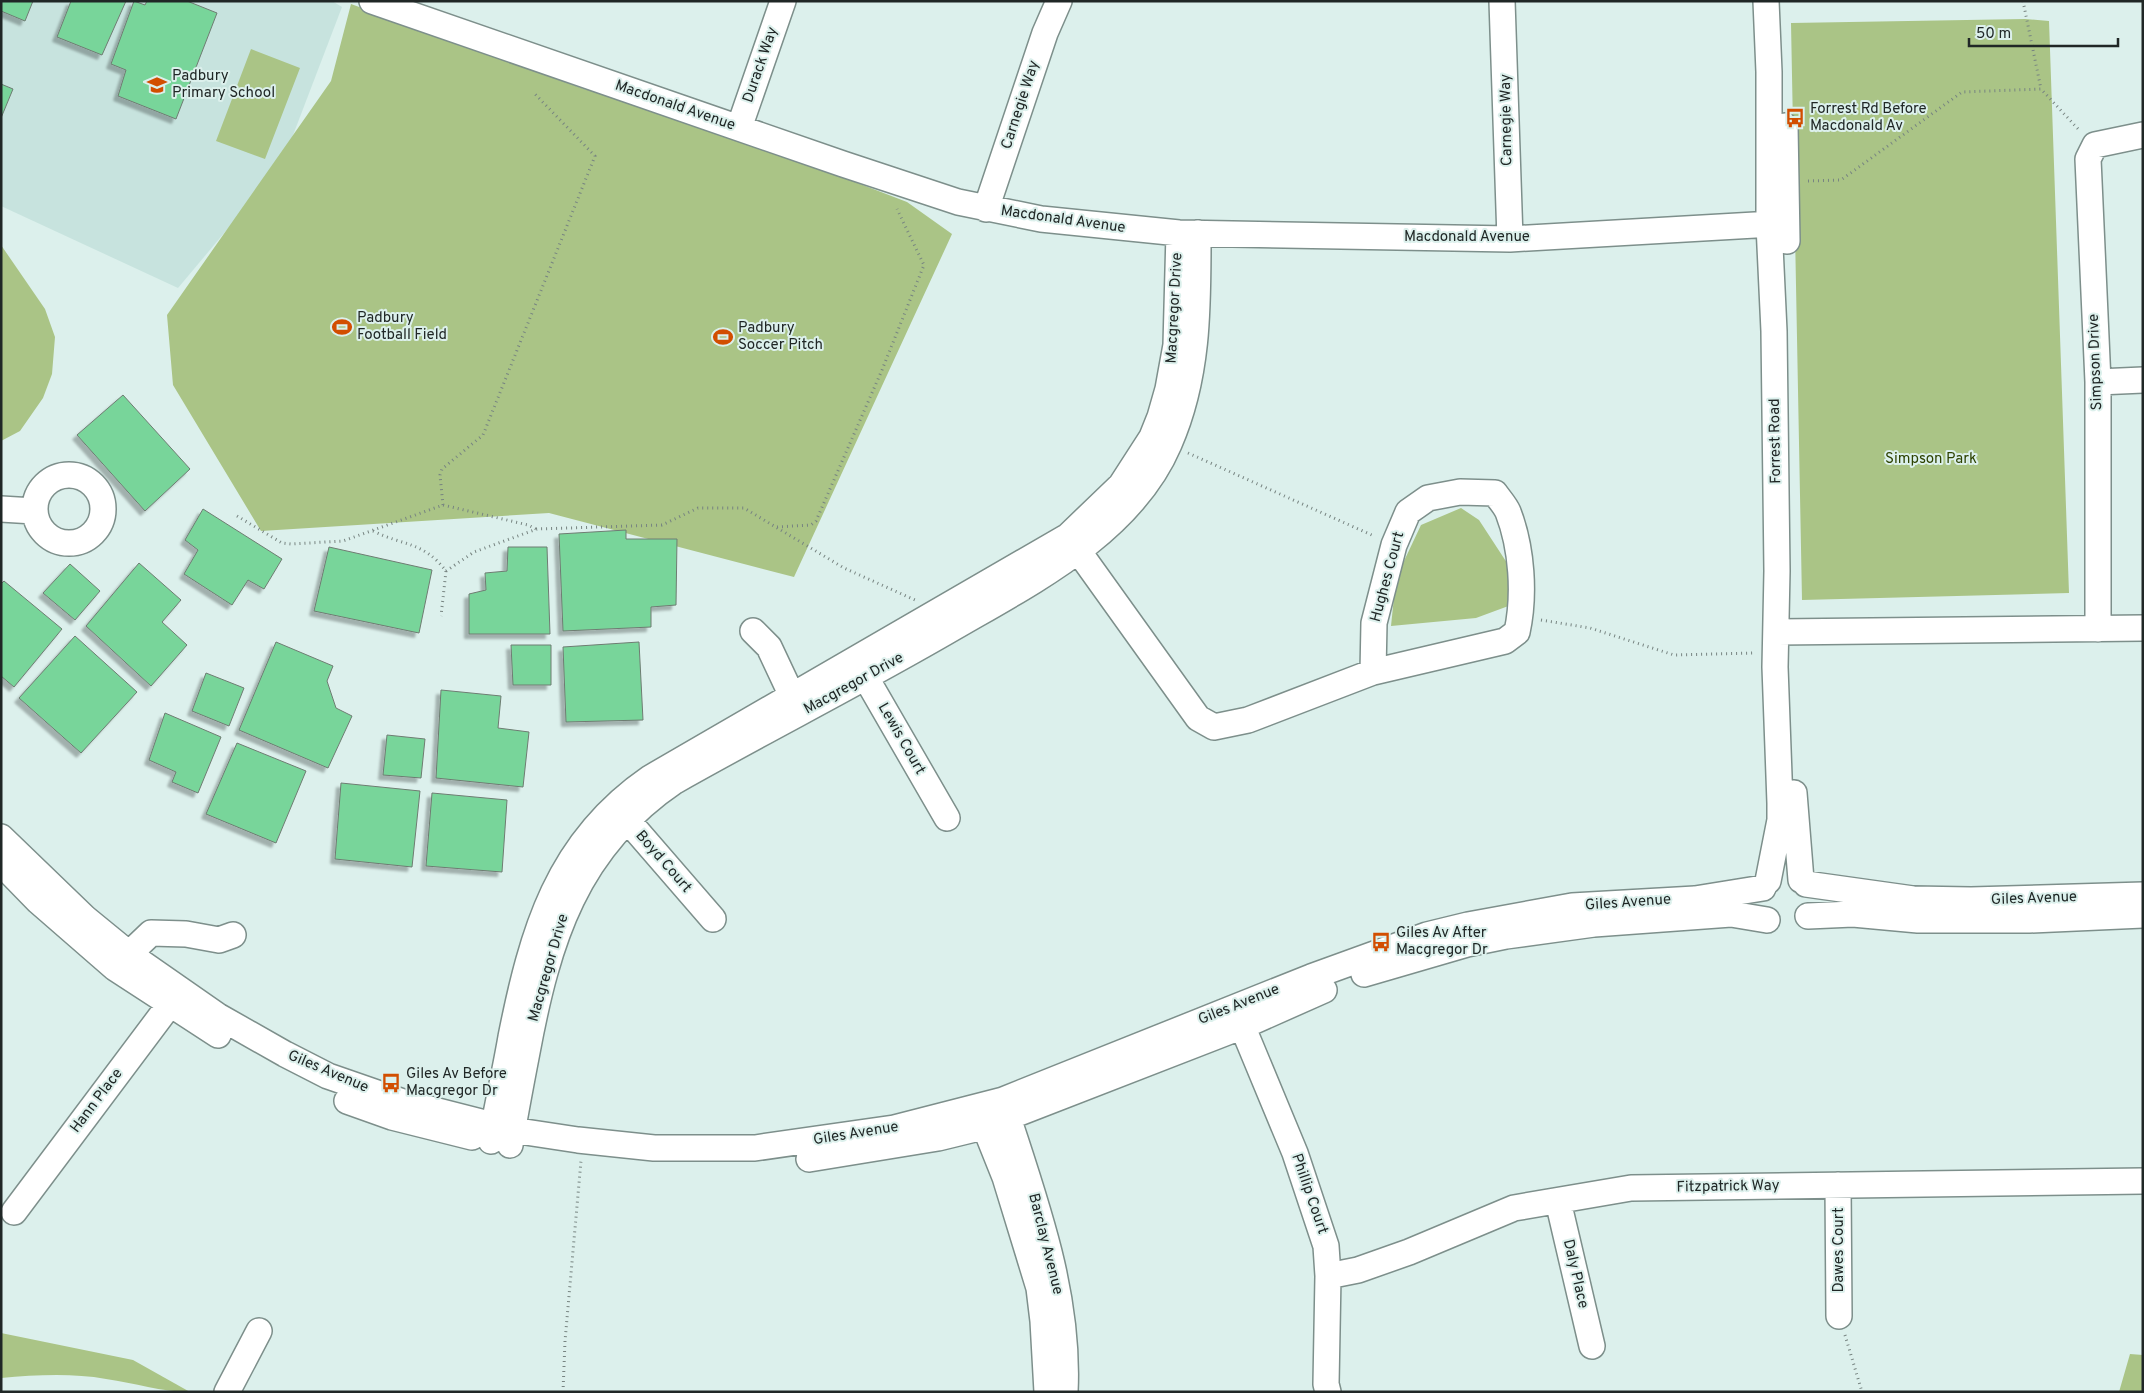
<svg xmlns="http://www.w3.org/2000/svg" width="2144" height="1393" font-family="Overpass,sans-serif">
<defs>
<filter id="shadow"><feDropShadow dx="-4.5" dy="4.5" stdDeviation="1" flood-color="#0004"/></filter>
</defs>
<rect width="100%" height="100%" fill="#dcf0ec"/>
<path fill="#c7e3de" d="M1,1H332L342,7L282,164L178,288L1,206Z"/>
<path fill="#aac486" d="M351,4L584,89L673,112L907,202L952,234L794,577L549,513L261,531L173,385L167,315L331,81Z
M2025,19L2049,21L2069,593L1802,600L1791,23Z
M251,49L300,68L265,159L216,141Z
M1,245L45,309L55,337L52,374L43,398L20,431L1,441Z
M1461,508L1479,520L1530,598L1476,618L1391,626L1396,578L1421,525Z
M1,1333L133,1360L190,1392C161,1392 135,1383 106,1379C72,1373 36,1375 1,1378Z
M2130,1354L2143,1355V1392H2119Z"/>
<path fill="#78d59a" stroke="#6e7c72" filter="url(#shadow)" d="M1,1H33L25,21L1,11Z
M71,1H126L102,55L57,37Z
M134,1L145,5L147,1H187L217,13L176,119L118,96L126,70L111,64Z
M1,84L13,89L1,118Z
M123,395L190,469L145,511L77,435Z
M203,509L282,559L264,589L248,580L232,605L184,574L198,550L185,540Z
M626,530V539H677L676,605L651,607V627L563,631L559,534Z
M329,547L432,570L419,633L314,611Z
M508,547H547L550,634H469V594L486,590L485,573L507,571Z
M139,563L181,600L162,622L187,645L151,686L86,626Z
M70,564L100,591L75,620L43,593Z
M4,581L62,629L14,687L1,676V584Z
M75,636L137,692L81,753L19,698Z
M276,642L333,666L327,681L336,708L352,716L328,768L239,730Z
M639,642L643,720L566,722L563,647Z
M511,645H551V685H513Z
M206,673L244,688L229,726L192,711Z
M441,690L501,696L498,728L529,732L523,787L436,778Z
M165,713L221,737L198,793L172,782L176,772L149,760Z
M387,735L425,739L421,778L383,775Z
M237,743L306,771L276,843L206,814Z
M341,783L420,791L412,867L335,859Z
M432,793L507,800L502,872L426,866Z"/>
<g fill="none" stroke-linecap="round" stroke-linejoin="round">
<defs>
<path id="minor" d="M372,1L843,164L958,202L1041,219L1179,233L1510,239L1755,225H1786
M1502,1L1510,239
M1766,1L1769,72V225L1774,331L1777,571L1775,667L1780,803V820L1768,881
M1785,126L1787,241
M739,128L783,1
M986,209L1045,33L1059,1
M2098,382L2143,380
M35 509a34 34 0 1 1 68 0a34 34 0 1 1-68 0Z
M1,509L34,511
M1069,538L1198,718L1214,727L1248,720L1373,672L1505,641L1517,632C1525,595 1522,548 1508,512C1505,505 1499,499 1495,493L1460,492L1428,498L1408,512L1394,545L1374,623L1373,672
M2098,629V382L2088,159L2095,145L2143,135
M753,631L769,647L792,696
M1776,632L2143,628
M858,664L947,818
M1794,793L1801,880
M616,807L713,919
M1,837L85,918L129,954L218,1016L285,1054L328,1076L403,1102L512,1130L578,1140L654,1148H755L894,1128L1003,1100L1311,977L1427,935L1468,925L1572,906L1695,899L1763,888
M1,863L38,901L115,968L218,1035
M1806,884L1913,899L1971,900L2143,895
M1808,916L1853,914L1918,920H2029L2143,915
M129,954L151,933L186,934L219,940L233,935
M1364,974L1467,944L1506,936L1594,924L1731,914L1767,920
M1236,1011L1295,1153L1326,1246L1328,1276L1326,1384L1328,1392
M347,1101L392,1117L472,1137
M1003,1102C1033,1196 1070,1291 1065,1392
M979,1112L1005,1177L1039,1288L1043,1321L1047,1392
M491,1141C497,1106 505,1072 511,1037C532,932 557,842 650,778L1068,536L1121,485L1152,437L1160,417L1168,389L1176,345L1179,233
M510,1145C515,1114 521,1083 527,1052C548,940 576,848 675,781C767,729 862,681 953,628C1032,582 1131,533 1169,444C1199,376 1198,305 1198,233
M809,1159L938,1138L983,1127L1243,1026L1324,990
M1838,1185L1839,1316
M1558,1201L1592,1346
M14,1212L179,992
M1328,1276L1358,1270L1409,1252L1514,1208L1631,1188L2143,1181
M227,1392L259,1331"/>
</defs>
<use href="#minor" stroke="#7d8f8b" stroke-width="28"/>
<path stroke="#778481" stroke-width="3" stroke-dasharray="1 4" stroke-linecap="butt" d="M2023,1L2041,89
M1808,181L1841,180L1962,92L2041,89L2080,131
M1188,453L1374,536
M443,505L440,475L442,469L483,435L595,156L534,93
M237,516L282,543L291,544L343,541L443,505L528,525L536,529
M777,527L811,525L816,521L882,370L924,265L897,209
M373,531C403,546 423,541 446,571L441,616
M446,571L474,552L537,529L662,525L698,508H744L844,568L915,600
M1541,620L1590,628L1674,655L1755,653
M1845,1335L1862,1392
M563,1392L565,1341L581,1161"/>
<use href="#minor" stroke="#fff" stroke-width="25"/>
</g>
<defs>
<symbol id="school-bare" viewBox="-9 -9 18 18"><path d="M0-5L7-2L0 1L-7-2ZM-4 1L0 2.5L4 1V4Q0 6-4 4Z" fill="#d24e00" stroke="#dcf0ec" stroke-width="2.5" paint-order="stroke"/></symbol>
<symbol id="bus-bare" viewBox="-9 -9 18 18"><path d="M-5-6H5V4H4V6H2V4H-2V6H-4V4H-5ZM-3.5-4V0h7V-4ZM-3.5 1.2v1.5H-2V1.2ZM2 1.2v1.5H3.5V1.2Z" fill="#d24e00" stroke="#dcf0ec" stroke-width="2.5" paint-order="stroke"/></symbol>
<symbol id="stadium-bare" viewBox="-9 -9 18 18"><path d="M0-5a6.5 5 0 1 0 0 10a6.5 5 0 1 0 0-10ZM-3.5-1.8h7v3.6h-7Z" fill="#d24e00" stroke="#dcf0ec" stroke-width="2.5" paint-order="stroke"/></symbol>
</defs>
<g fill-rule="evenodd">
<use href="#school-bare" x="143" y="71" width="28" height="28"/>
<use href="#bus-bare" x="1781" y="104" width="28" height="28"/>
<use href="#stadium-bare" x="328" y="313" width="28" height="28"/>
<use href="#stadium-bare" x="709" y="323" width="28" height="28"/>
<use href="#bus-bare" x="1367" y="928" width="28" height="28"/>
<use href="#bus-bare" x="377" y="1069" width="28" height="28"/>
</g>
<g text-anchor="middle" dominant-baseline="central" stroke-width="4" stroke-linejoin="round" paint-order="stroke">
<g font-size="15" fill="#202726" stroke="#dcf0ec">
<text transform="translate(761 65) rotate(-71)">Durack Way</text>
<text transform="translate(1021 105) rotate(-72)">Carnegie Way</text>
<text transform="translate(675 106) rotate(19)">Macdonald Avenue</text>
<text transform="translate(1507 120) rotate(-91)">Carnegie Way</text>
<text transform="translate(1063 220) rotate(8)">Macdonald Avenue</text>
<text x="1467" y="237">Macdonald Avenue</text>
<text transform="translate(1175 308) rotate(-87)">Macgregor Drive</text>
<text transform="translate(2096 362) rotate(-92)">Simpson Drive</text>
<text transform="translate(1776 441) rotate(-91)">Forrest Road</text>
<text transform="translate(1388 577) rotate(-75)">Hughes Court</text>
<text transform="translate(854 684) rotate(-29)">Macgregor Drive</text>
<text transform="translate(901 739) rotate(60)">Lewis Court</text>
<text transform="translate(663 862) rotate(49)">Boyd Court</text>
<text transform="translate(2034 899) rotate(-2)">Giles Avenue</text>
<text transform="translate(1628 903) rotate(-4)">Giles Avenue</text>
<text transform="translate(549 968) rotate(-74)">Macgregor Drive</text>
<text transform="translate(1239 1005) rotate(-22)">Giles Avenue</text>
<text transform="translate(328 1072) rotate(23)">Giles Avenue</text>
<text transform="translate(97 1101) rotate(-53)">Hann Place</text>
<text transform="translate(856 1134) rotate(-9)">Giles Avenue</text>
<text transform="translate(1728 1187) rotate(-1)">Fitzpatrick Way</text>
<text transform="translate(1309 1194) rotate(71)">Phillip Court</text>
<text transform="translate(1045 1244) rotate(76)">Barclay Avenue</text>
<text transform="translate(1839 1250) rotate(-90)">Dawes Court</text>
<text transform="translate(1575 1274) rotate(77)">Daly Place</text>
</g>
<g font-size="15" fill="#202726" stroke="#dcf0ec" text-anchor="start">
<text x="172" y="76">Padbury<tspan x="172" dy="17">Primary School</tspan></text>
<text x="1810" y="109">Forrest Rd Before<tspan x="1810" dy="17">Macdonald Av</tspan></text>
<text x="357" y="318">Padbury<tspan x="357" dy="17">Football Field</tspan></text>
<text x="738" y="328">Padbury<tspan x="738" dy="17">Soccer Pitch</tspan></text>
<text x="1396" y="933">Giles Av After<tspan x="1396" dy="17">Macgregor Dr</tspan></text>
<text x="406" y="1074">Giles Av Before<tspan x="406" dy="17">Macgregor Dr</tspan></text>
</g>
<g font-size="15" fill="#2d4200" stroke="#dcf0ec">
<text x="1931" y="459">Simpson Park</text>
</g>
</g>
<rect width="2144" height="1393" fill="none" stroke="#202726" stroke-width="5"/>
<path d="M1969 38v8h149v-8" fill="none" stroke="#202726" stroke-width="2.5"/>
<text x="1976" y="38" font-size="15" fill="#202726" stroke="#dcf0ec" stroke-width="4" paint-order="stroke">50 m</text>
</svg>
